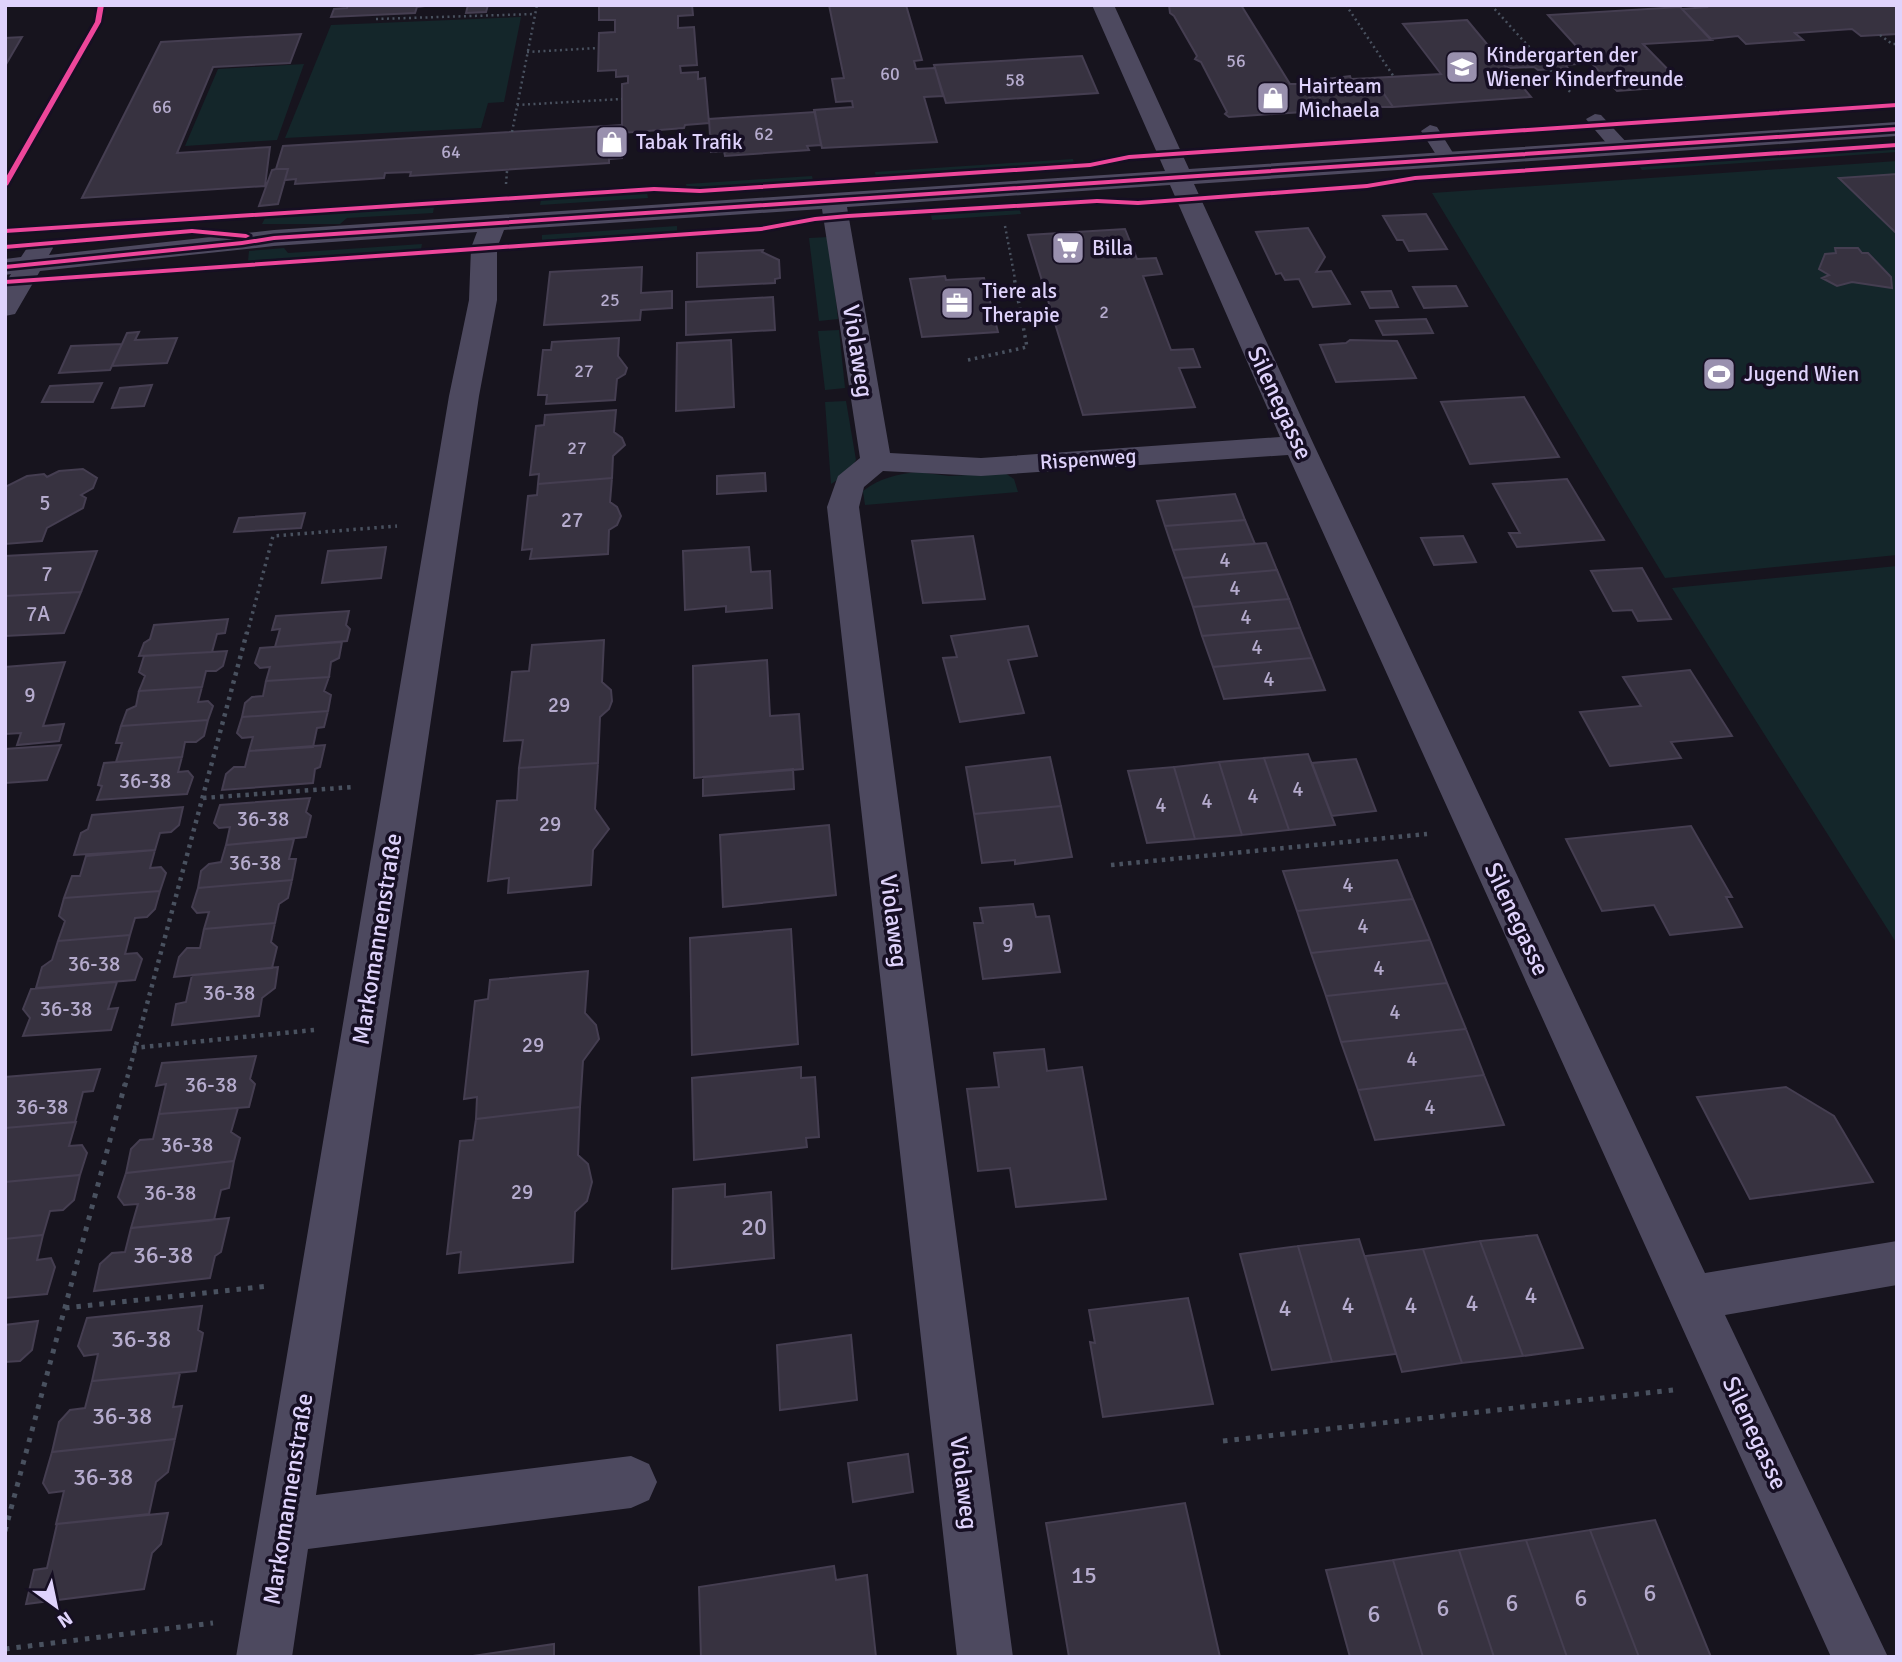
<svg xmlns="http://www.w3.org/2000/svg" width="1902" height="1662" font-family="Signika,sans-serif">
<rect width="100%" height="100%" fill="#17141e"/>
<path fill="#14262a" d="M521,17L504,102L488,103L481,128L285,138L331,25Z
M304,64L277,140L185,146L218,69Z
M1892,148L1897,152L1642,170L1638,165Z
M1073,159L1074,163L876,177L875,172Z
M1897,161V555L1665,578L1432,193Z
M812,176L813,181L687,189L686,184Z
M647,193L648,198L540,205L541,200Z
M434,207L433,213L347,218L340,224H262L265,218Z
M1019,208L1021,214L932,220L931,215Z
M677,226V231L542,240V235Z
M829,237L838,319L819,321L809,238Z
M422,244L421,249L248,261L249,251L284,248L288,253Z
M839,330L845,388L825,390L818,331Z
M846,401L856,460L847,474L831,484L825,402Z
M918,472L949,476L1005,473L1014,479L1018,492L865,505L863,491C880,478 897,474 918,472Z
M1897,566V944L1672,588Z"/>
<path fill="#373240" stroke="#453e51" stroke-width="2" d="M348,5H433L417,7L415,13L331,17L334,9L347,8Z
M468,5H488L486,12L466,13Z
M599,5H692L693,15L678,16V28L694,27L697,65L680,66L681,73L698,72V79L705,78L709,123L685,125L684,128L622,133V84L628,83V76L616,77V70L598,71L599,33L615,32V20H599Z
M829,5H906L922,60L914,61L916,69L935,68L943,96L924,97L937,142L822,148L814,110L853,107L852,101L836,102L832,79L844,78Z
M1169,5H1241L1290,84H1302L1317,111L1229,117L1225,114L1227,112L1201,62L1195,59L1197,56L1174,16L1170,13Z
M1706,5H1897V34L1861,36L1852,29L1795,33L1803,40L1746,44L1738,36L1710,39L1682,9L1707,7Z
M1680,7L1712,40L1643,44L1684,86L1617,91L1548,15Z
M1467,20L1531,97L1393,107L1373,78L1441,74L1403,24Z
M301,34L290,63L213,67L177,153L270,147L265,186L82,198L161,42Z
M22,37L5,66V38Z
M1582,53L1591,63L1565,65L1568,68L1538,70L1534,67L1508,68L1499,58Z
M1082,56L1098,93L946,103L934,65Z
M1350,76L1351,79L1373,78L1393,107H1366L1369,111L1334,113L1331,110L1317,111L1302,82Z
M815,112L821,145L807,146L809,150L725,156L724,151L711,152L709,119Z
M622,125V158L609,159V163L410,176L411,172L385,173L384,178L295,184L296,179L285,180L288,169H276L283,146Z
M276,169H288L278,204L259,206L272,170Z
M1897,174V234L1839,178Z
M1426,214L1447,249L1409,251L1403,240H1397L1383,216Z
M1308,228L1325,257L1316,272L1331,271L1350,304L1313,307L1299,279L1285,280L1281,273L1276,274L1256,232Z
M1125,229L1137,259L1156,258L1162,274L1143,276L1171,350L1193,349L1200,367L1179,368L1195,407L1083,415L1028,235Z
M1835,248H1858L1862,253H1868L1891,277L1892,288L1852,282L1837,286L1822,278L1829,275L1819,269L1825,254L1836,253Z
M763,250L762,252L779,260L780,278L775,279V283L697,287V253Z
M642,267L641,293L672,291V308L641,310L640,320L544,325L550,272Z
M945,276L946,280L984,278L998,332L922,337L910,279Z
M1456,286L1467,306L1424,308L1413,287Z
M1391,291L1398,307L1370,308L1362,292Z
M773,297L775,330L686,335V302Z
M1426,319L1433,333L1383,335L1376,321Z
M139,332L135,340L177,338L167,363L112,366L127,333Z
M619,338L618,356L627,368L625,374L617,379L615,400L546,404L547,395H538L543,350H551L552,342Z
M731,340L734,407L676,411L677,343Z
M1350,340L1397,341L1416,378L1336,382L1320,345L1346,343Z
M122,344L110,370L59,373L71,346Z
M102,383L93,402H42L50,386Z
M152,385L144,406L112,408L120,388Z
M1524,397L1559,457L1470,464L1441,402Z
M616,410L614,432L622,438L625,445L613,456L612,478L538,484L539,474L530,475L536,426L544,425L545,415Z
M83,469L97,478L93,488L81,495L86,498L83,508L47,528L42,541L5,544V487L27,476L44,474L47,477L59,471Z
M765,473L766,491L717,494V476Z
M612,478L610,502L617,507L621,516L617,525L609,530L608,554L530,559L532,549L522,550L528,496L537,495L538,484Z
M1567,479L1604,540L1517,547L1509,533H1520L1493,484Z
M1235,494L1245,520L1165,526L1157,501Z
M305,513L301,528L234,532L239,518Z
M1245,520L1255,544L1173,550L1165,526Z
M973,536L985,599L923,603L912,541Z
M1463,536L1476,562L1434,565L1421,538Z
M1266,543L1277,570L1183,578L1173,550Z
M386,547L381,578L322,583L328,551Z
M749,547L751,572L770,571L772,608L726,612V606L685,610L683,551Z
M97,551L81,592L5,596V556Z
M1642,568L1671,619L1638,621L1632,610L1613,611L1591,571Z
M1277,570L1289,599L1193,607L1183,578Z
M81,592L64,633L5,636V596Z
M1289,599L1300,628L1202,636L1193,607Z
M349,611L346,625L350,629L347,641L275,647L280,629L272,630L276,616Z
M228,619L225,633L217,634L212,652L139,656L144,643L150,639L154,625Z
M1028,626L1037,656L1008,660L1024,713L960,722L943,658L957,657L951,636Z
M1300,628L1312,658L1213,667L1202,636Z
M604,640L602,682L611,690L612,701L609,709L600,717L598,763L519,768L523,740L504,741L512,672L529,671L532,645Z
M342,642L339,658L331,662L329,677L266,681L270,667L260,668L255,663L260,648Z
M227,651L223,666L216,671H206L202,687L139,691L145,676L139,672L144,656Z
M1312,658L1325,690L1224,699L1213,667Z
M767,660L770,716L799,714L803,769L694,778L693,666Z
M65,662L43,726L64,724L59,741L17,745L21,733L5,734V667Z
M1690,670L1732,736L1671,742L1681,758L1610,766L1580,712L1641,706L1623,677Z
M329,677L324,691L331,695L328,711L242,717L245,703L252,697L263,696L266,681Z
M202,687L198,702L208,701L213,706L208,720L121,726L127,710L136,706L139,691Z
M328,711L324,727L317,728L313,747L249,751L253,737L242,738L237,733L242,717Z
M208,720L204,736L196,742H185L182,757L116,762L122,743H116L121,726Z
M61,745L47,780L5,783V749Z
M325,745L320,767L315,769L313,783L222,790L226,774L234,767H245L249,751Z
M1308,754L1335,825L1289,830L1264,758Z
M182,757L178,772L188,771L193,777L187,794L97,800L102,786L98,785L104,763Z
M1050,757L1061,806L974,814L966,767Z
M1264,758L1289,830L1242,835L1219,762Z
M1356,759L1376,811L1332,816L1312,763Z
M1219,762L1242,835L1195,839L1174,767Z
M598,763L595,809L609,829L593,850L591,885L508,893L509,878L488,881L497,801L517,800L519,768Z
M1174,767L1195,839L1147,843L1128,771Z
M793,769L794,789L703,796V777Z
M310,798L306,812L311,816L306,837L226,845L230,827L219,828L214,823L220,805Z
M1061,806L1072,857L1015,864V860L982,863L974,814Z
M183,807L179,825L171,832L160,833L155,850L74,855L81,833L88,829L92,815Z
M829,825L836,895L723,907L720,835Z
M1691,826L1732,897H1726L1742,927L1670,935L1654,905L1602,911L1566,839Z
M294,839L289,859H296L292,880L198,888L201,871L209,864L221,862L226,845Z
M155,850L150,868L161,867L166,873L160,891L64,898L72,876H80L86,856Z
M1397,860L1413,899L1297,911L1283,871Z
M292,880L288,898L279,904L275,923L204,929L209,912L197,913L192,907L198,888Z
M160,891L155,909L147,917L135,918L130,935L58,941L65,921L59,916L64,898Z
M1413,899L1430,940L1311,953L1297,911Z
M1033,904L1036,917L1049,916L1060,972L983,979L974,923H983L980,908Z
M275,923L271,942L277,947L272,968L174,977L179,957L187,948H200L204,929Z
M791,929L798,1044L692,1055L690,938Z
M130,935L125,954L137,953L142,959L135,980L36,988L42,967L52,960L58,941Z
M1430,940L1447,983L1326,996L1311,953Z
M278,967L275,988L262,998L259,1016L172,1025L176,1004L186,1002L192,975Z
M588,971L585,1013L596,1025L599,1039L583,1061L580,1107L476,1119L477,1097L464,1099L475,1001L488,999L490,980Z
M117,982L108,1009L118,1008L111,1030L23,1036L30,1018L23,1009L31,989Z
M1447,983L1466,1029L1341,1042L1326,996Z
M1466,1029L1484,1075L1358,1090L1341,1042Z
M1044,1049L1047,1071L1082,1067L1106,1199L1016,1207L1010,1168L978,1171L967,1089L999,1087L994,1053Z
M256,1056L250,1079L255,1084L249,1107L159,1114L166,1084L156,1086L162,1063Z
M801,1067V1078L815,1077L819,1137L806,1138L807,1147L694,1160L692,1078Z
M100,1069L93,1091L83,1092L75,1122L5,1128V1077Z
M1484,1075L1504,1125L1375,1140L1358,1090Z
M1786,1087L1834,1116L1873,1182L1750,1199L1697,1097Z
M580,1107L578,1155L588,1164L592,1182L587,1201L575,1212L573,1262L459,1273L461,1252L447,1254L460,1141L473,1140L476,1119Z
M238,1108L231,1132L240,1138L234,1161L126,1173L131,1149L140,1140L153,1139L159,1114Z
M76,1122L69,1146L82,1145L87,1153L80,1175L5,1182V1128Z
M234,1161L229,1188L221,1190L214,1220L131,1228L138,1204L124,1205L118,1197L126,1173Z
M80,1175L74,1200L63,1210L50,1211L43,1235L5,1239V1182Z
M725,1184V1197L771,1192L774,1258L672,1269L673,1189Z
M229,1218L221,1252L215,1256L210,1278L94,1291L100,1264L112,1253L125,1252L131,1228Z
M43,1235L37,1260L51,1258L55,1267L47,1294L5,1298V1239Z
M1537,1235L1583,1348L1523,1356L1480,1241Z
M1359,1239L1396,1354L1332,1362L1298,1246Z
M1480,1241L1523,1356L1462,1363L1423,1249Z
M1298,1246L1332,1362L1272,1370L1240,1254Z
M1423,1249L1462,1363L1402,1372L1365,1256Z
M1188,1298L1213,1404L1103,1417L1090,1342L1095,1343L1089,1310Z
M202,1306L198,1330L203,1333L196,1371L92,1381L98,1354L84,1356L78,1346L87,1318Z
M38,1321L32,1350L20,1361L5,1362V1325Z
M851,1335L857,1400L780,1410L777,1345Z
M180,1373L173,1407L182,1406L175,1439L52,1452L59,1422L70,1410L85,1408L92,1381Z
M175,1439L168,1472L156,1482L149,1514L56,1524L64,1491L49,1493L43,1483L52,1452Z
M908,1454L913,1492L853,1502L848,1463Z
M1185,1503L1220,1657H1069L1046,1523Z
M168,1513L161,1544L152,1553L144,1589L26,1604L34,1570L47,1568L57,1524Z
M1655,1520L1711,1657H1639L1590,1530Z
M1590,1530L1639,1657H1567L1526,1540Z
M1526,1540L1567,1657H1494L1459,1550Z
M1459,1550L1494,1657H1423L1393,1560Z
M1393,1560L1423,1657H1350L1326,1570Z
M834,1566L836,1580L867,1575L876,1657H701L699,1587Z
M554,1644V1657H466Z"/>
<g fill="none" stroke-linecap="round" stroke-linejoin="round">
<path stroke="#49515f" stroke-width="2.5" stroke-dasharray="2 3.5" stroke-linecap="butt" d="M1346,5L1394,77
M1491,5L1571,93
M376,19L535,14
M1880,35L1892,44H1897
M527,52L598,48
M517,105L622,99
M512,132L537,5
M506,184L507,171
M1005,226L1015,279"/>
<path stroke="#49515f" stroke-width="3.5" stroke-dasharray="2.5 4.5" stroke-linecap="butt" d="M968,360L1027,347L1014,277
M247,634L273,536L397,526"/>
<path stroke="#49515f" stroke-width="4.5" stroke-dasharray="3.5 5" stroke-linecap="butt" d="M203,798L353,787
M1111,865L1427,834
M133,1048L314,1030
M125,1086L247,632"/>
<path stroke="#49515f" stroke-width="5" stroke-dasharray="4.5 7" stroke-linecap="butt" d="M65,1308L269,1286
M1223,1441L1673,1390
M5,1531L125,1084
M5,1649L213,1623"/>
<path fill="#4d495f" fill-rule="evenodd" d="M1595,114L1601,115L1628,144L1630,148L1628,152H1614L1589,123L1586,119Z
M1430,125L1437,127L1458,161L1456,165H1442L1440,161L1421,131Z"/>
<path fill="#4d495f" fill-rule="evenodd" d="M1092,5H1114L1189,169L1897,122V136L1194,184L1314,445L1705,1273L1897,1241V1285L1725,1315L1888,1657H1831L1288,455L981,476L883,471L864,487L859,507L1013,1657H957L827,507L838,476L860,458L822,209L504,230L497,248V300L479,396L316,1495L631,1456L649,1464L657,1482L649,1500L631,1508L308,1549L292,1657H236L449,396L469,300L471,248L477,232L274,246L40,271L15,314L5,316V284L11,274L5,275V259L21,257L31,242L40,240L49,242L53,248L49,255L274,230L1165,171ZM1170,185L1280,437L981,458L890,453L847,207Z"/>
<defs>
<path id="cycleway" d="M98,5H104L101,22L8,185L5,187V179L95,22Z
M1897,103V107L1129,159L1090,167L700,193L654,191L5,233V229L654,187L700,189L1090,163L1129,155Z
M1897,127V131L274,240L242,245L5,269V265L242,241L274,236Z
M1897,143V147L1415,180L1367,188L1138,205L1097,203L848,218L815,221L761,231L5,284V280L761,227L815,217L848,214L1097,199L1138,201L1367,184L1415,176Z
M192,229L246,234L250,236L246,238L192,233L5,249V245Z"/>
</defs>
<use href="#cycleway" stroke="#160f23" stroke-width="5"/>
<use href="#cycleway" fill="#ed469a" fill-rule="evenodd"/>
</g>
<defs>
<symbol id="school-square" viewBox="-11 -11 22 22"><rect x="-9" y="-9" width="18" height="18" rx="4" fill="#9990ae" stroke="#160f23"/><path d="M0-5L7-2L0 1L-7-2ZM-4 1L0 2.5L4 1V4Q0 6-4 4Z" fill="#fff"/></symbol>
<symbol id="shop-square" viewBox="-11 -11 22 22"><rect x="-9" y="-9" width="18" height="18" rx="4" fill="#9990ae" stroke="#160f23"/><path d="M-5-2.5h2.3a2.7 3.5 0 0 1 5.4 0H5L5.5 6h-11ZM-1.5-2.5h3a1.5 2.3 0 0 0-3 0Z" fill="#fff"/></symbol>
<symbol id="supermarket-square" viewBox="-11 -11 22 22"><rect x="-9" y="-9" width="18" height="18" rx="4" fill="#9990ae" stroke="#160f23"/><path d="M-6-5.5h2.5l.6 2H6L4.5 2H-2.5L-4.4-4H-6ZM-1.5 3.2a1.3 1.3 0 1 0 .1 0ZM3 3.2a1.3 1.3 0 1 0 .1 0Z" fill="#fff"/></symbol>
<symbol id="office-square" viewBox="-11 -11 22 22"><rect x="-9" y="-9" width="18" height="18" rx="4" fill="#9990ae" stroke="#160f23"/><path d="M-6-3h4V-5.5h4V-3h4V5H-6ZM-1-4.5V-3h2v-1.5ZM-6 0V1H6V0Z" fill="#fff"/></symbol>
<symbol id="stadium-square" viewBox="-11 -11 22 22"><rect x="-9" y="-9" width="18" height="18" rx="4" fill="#9990ae" stroke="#160f23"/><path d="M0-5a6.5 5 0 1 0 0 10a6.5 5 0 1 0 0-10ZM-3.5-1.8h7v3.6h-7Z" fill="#fff"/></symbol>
</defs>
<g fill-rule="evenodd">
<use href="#school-square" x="1443" y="48" width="38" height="38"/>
<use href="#shop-square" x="1254" y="79" width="38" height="38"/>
<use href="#shop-square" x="593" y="123" width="38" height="38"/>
<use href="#supermarket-square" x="1049" y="229" width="38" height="38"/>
<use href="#office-square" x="938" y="284" width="38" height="38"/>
<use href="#stadium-square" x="1700" y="355" width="38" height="38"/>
</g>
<g text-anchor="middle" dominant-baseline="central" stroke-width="7" stroke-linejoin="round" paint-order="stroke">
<g font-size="18" fill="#b5abcd">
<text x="1236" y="61">56</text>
<text x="890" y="74">60</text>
<text x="1015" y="80">58</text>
<text x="162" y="107">66</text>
<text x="764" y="134">62</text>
<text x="451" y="152">64</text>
<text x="610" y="300">25</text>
<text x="1104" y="312">2</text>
<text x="584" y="371">27</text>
<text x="577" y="448">27</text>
</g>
<g font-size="21" fill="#dfd3fc" stroke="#160f23" text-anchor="start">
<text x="1486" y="55">Kindergarten der<tspan x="1486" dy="24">Wiener Kinderfreunde</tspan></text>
<text x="1298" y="86">Hairteam<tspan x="1298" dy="24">Michaela</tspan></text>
<text x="636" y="142">Tabak Trafik</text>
<text x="1092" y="248">Billa</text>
<text x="982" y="291">Tiere als<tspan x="982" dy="24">Therapie</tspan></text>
<text x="1744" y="374">Jugend Wien</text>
</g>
<g font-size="21" fill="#dfd3fc" stroke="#160f23">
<text transform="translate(1088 459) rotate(-4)">Rispenweg</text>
</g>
<g font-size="21" fill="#b5abcd">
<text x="45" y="503">5</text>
<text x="572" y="520">27</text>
<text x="1225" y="560">4</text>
<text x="47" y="574">7</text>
<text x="1235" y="588">4</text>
<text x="38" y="614">7A</text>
<text x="1246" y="617">4</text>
<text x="1257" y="647">4</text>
<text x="1269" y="679">4</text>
<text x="30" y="695">9</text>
<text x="559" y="705">29</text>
<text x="145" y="781">36-38</text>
<text x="1298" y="789">4</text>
<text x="1253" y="796">4</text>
<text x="1207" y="801">4</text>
<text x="1161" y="805">4</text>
<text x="263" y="819">36-38</text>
<text x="550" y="824">29</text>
<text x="255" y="863">36-38</text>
<text x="1348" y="885">4</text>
<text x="1363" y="926">4</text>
<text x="1008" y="945">9</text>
<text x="94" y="964">36-38</text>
<text x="1379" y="968">4</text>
<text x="229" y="993">36-38</text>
<text x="66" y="1009">36-38</text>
<text x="1395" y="1012">4</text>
<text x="533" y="1045">29</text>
<text x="1412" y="1059">4</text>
<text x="211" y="1085">36-38</text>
<text x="42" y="1107">36-38</text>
<text x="1430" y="1107">4</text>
<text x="187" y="1145">36-38</text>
<text x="522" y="1192">29</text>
<text x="170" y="1193">36-38</text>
</g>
<g font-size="24" fill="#dfd3fc" stroke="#160f23">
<text transform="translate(858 351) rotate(81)">Violaweg</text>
<text transform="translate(1280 403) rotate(65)">Silenegasse</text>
<text transform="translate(1517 919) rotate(65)">Silenegasse</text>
<text transform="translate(894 921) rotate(83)">Violaweg</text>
<text transform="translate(377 939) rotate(-81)">Markomannenstraße</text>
<text transform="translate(1755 1433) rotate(65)">Silenegasse</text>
<text transform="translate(964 1483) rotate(83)">Violaweg</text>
<text transform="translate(288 1499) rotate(-81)">Markomannenstraße</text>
</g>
<g font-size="24" fill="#b5abcd">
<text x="754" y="1227">20</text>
<text x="163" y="1255">36-38</text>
<text x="1531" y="1295">4</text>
<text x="1472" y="1303">4</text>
<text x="1348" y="1305">4</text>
<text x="1411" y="1305">4</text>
<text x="1285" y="1308">4</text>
<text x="141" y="1339">36-38</text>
<text x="122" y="1416">36-38</text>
<text x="103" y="1477">36-38</text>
<text x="1084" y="1575">15</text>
<text x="1650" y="1593">6</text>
<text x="1581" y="1598">6</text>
<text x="1512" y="1603">6</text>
<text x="1443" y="1608">6</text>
<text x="1374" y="1614">6</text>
</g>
</g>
<rect width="1902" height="1662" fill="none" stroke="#dfd3fc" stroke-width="14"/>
<g transform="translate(56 1606) rotate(147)" stroke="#160f23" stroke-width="5" paint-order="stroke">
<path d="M0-5L12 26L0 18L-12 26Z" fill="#dfd3fc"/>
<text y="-10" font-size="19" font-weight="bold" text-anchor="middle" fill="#dfd3fc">N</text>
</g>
</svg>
